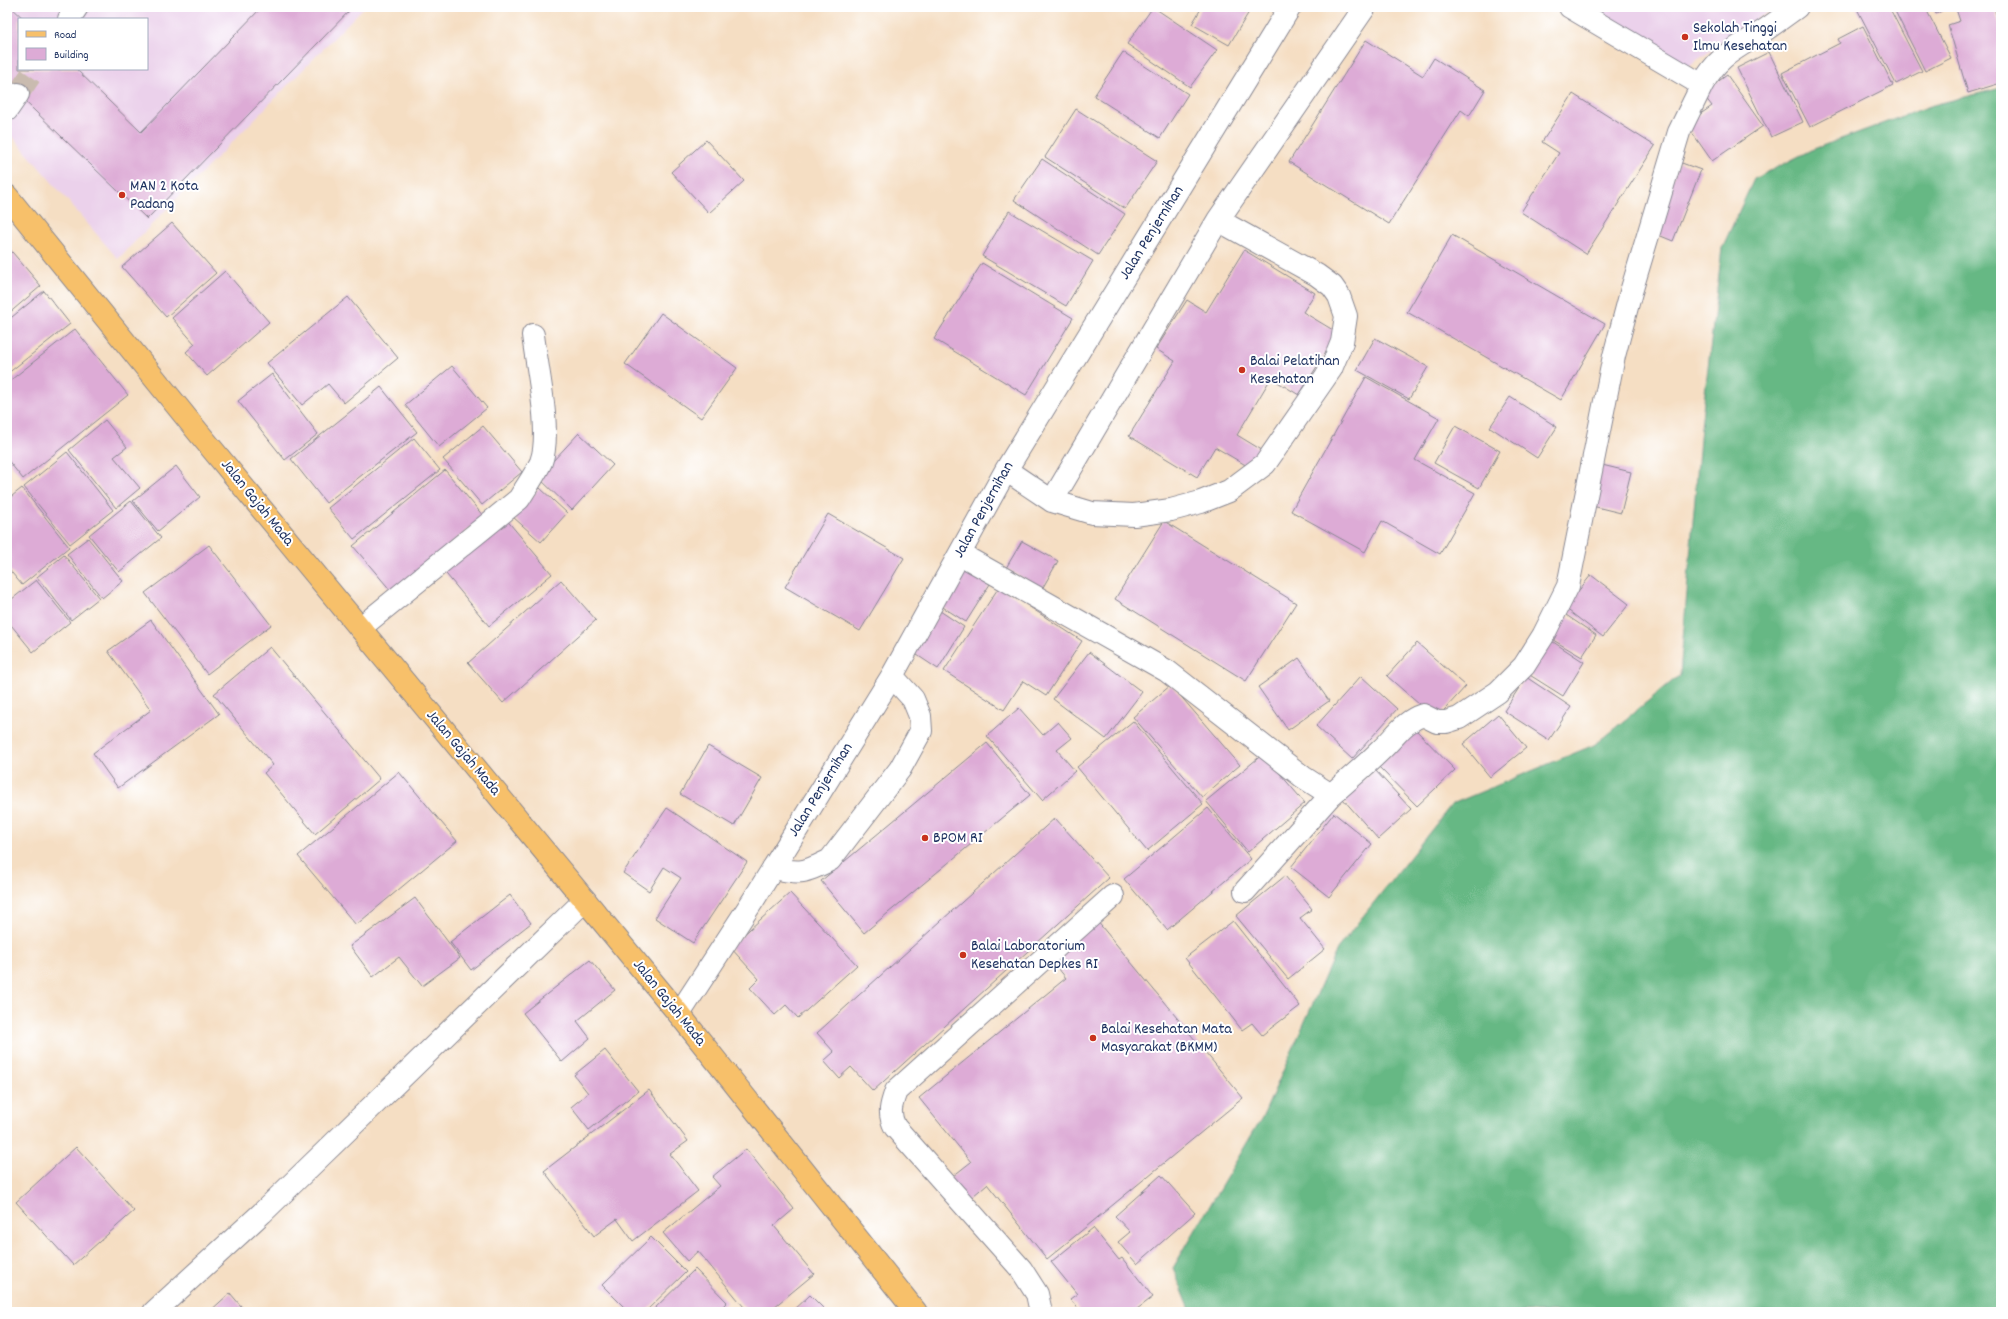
<svg xmlns="http://www.w3.org/2000/svg" width="2008" height="1319" font-family="Dekko,sans-serif">
<rect width="100%" height="100%" fill="#fff"/>
<filter id="ink" filterUnits="userSpaceOnUse"><feTurbulence type="fractalNoise" baseFrequency=".025" numOctaves="2"/><feDisplacementMap in="SourceGraphic" scale="8" xChannelSelector="R" yChannelSelector="G"/><feConvolveMatrix kernelMatrix="1 2 1 2 8 2 1 2 1" color-interpolation-filters="sRGB"/></filter>
<filter id="wash" filterUnits="userSpaceOnUse"><feTurbulence type="fractalNoise" baseFrequency=".012" numOctaves="4" result="noise"/><feDisplacementMap in="SourceGraphic" scale="16" xChannelSelector="R" yChannelSelector="G"/><feGaussianBlur stdDeviation="0.9" result="paint"/><feColorMatrix in="noise" values="0 0 0 0 0 0 0 0 0 0 0 0 0 0 0 0 0 1.4 0 .05"/><feComposite in="paint" operator="in"/></filter>
<g filter="url(#wash)">
<rect width="100%" height="100%" fill="#f5dec3"/>
<path fill="#ebd1eb" fill-rule="evenodd" d="M7,7H364L118,259L7,130ZM19,19H147V69H19Z
M1591,7H1775L1687,67Z"/>
<path fill="#66b884" stroke="#407471" d="M2001,88V1312H1191L1173,1268L1264,1114L1337,949L1452,804L1594,745L1680,675L1701,427L1722,248L1754,179L1811,150L1933,105Z"/>
<g id="blocks">
<path fill="#ddabd6" d="M7,7H11L24,19H19V69H76L141,132L262,7H353L147,219L7,84Z
M1153,7L1217,50L1190,87L1127,44Z
M1202,7H1252L1229,45L1192,24Z
M1856,7H1889L1922,71L1896,84Z
M1893,7H1925L1951,58L1925,71Z
M1932,7H1949L1936,14Z
M1963,7H1994L2001,29V83L1968,93L1948,25L1960,21L1956,9Z
M1863,26L1893,85L1810,127L1782,73L1840,43L1838,39Z
M1366,40L1423,76L1434,58L1485,90L1469,116L1461,110L1389,224L1289,162Z
M1123,52L1188,94L1160,138L1094,96Z
M1769,52L1803,122L1771,137L1737,68Z
M1727,75L1763,126L1712,161L1686,124L1712,106L1702,93Z
M1573,94L1655,146L1586,254L1521,212L1559,153L1542,142Z
M1076,109L1157,161L1125,209L1045,157Z
M706,140L744,181L709,213L671,172Z
M1042,159L1125,214L1098,255L1014,200Z
M1679,162L1701,170L1673,241L1651,232Z
M1009,211L1093,261L1066,306L982,256Z
M172,223L216,273L166,317L122,267Z
M1452,235L1605,324L1561,400L1407,312Z
M7,246L41,286L7,315Z
M1244,250L1315,293L1303,312L1338,333L1299,395L1271,378L1237,435L1265,452L1254,470L1215,447L1197,477L1129,436L1175,361L1156,349L1187,300L1206,312Z
M982,263L1073,318L1026,395L934,339Z
M225,271L269,322L207,376L186,352L195,344L172,318Z
M44,291L70,324L7,374V321Z
M348,297L398,358L344,403L328,384L302,405L267,363Z
M661,313L737,368L701,418L625,364Z
M75,329L128,395L23,479L7,459V383Z
M1375,338L1428,367L1409,399L1357,370Z
M452,366L487,408L439,447L405,405Z
M272,374L318,434L285,460L238,401Z
M1366,377L1439,418L1415,460L1475,493L1440,554L1382,521L1365,552L1291,511Z
M381,387L417,432L326,503L291,459Z
M1510,397L1557,427L1537,458L1490,427Z
M105,420L127,447L114,457L140,488L116,508L69,450Z
M483,426L522,472L482,505L443,459Z
M1455,426L1500,451L1479,488L1434,463Z
M579,433L613,465L572,510L538,477Z
M414,438L440,470L354,539L328,508Z
M67,452L113,510L70,544L24,487Z
M1602,465L1631,472L1621,513L1592,506Z
M176,466L200,497L158,531L133,501Z
M445,470L484,517L392,592L353,546Z
M22,488L69,547L22,585L7,567V500Z
M540,488L567,513L541,542L513,517Z
M131,501L161,538L119,572L89,535Z
M828,514L904,558L860,631L785,587Z
M505,518L552,574L489,626L442,569Z
M1164,521L1296,603L1246,681L1115,599Z
M88,538L123,581L102,598L67,554Z
M1022,541L1058,561L1042,589L1006,568Z
M209,545L271,625L207,674L145,593Z
M64,555L99,598L71,620L37,577Z
M962,567L990,584L966,622L938,604Z
M1591,575L1629,604L1603,637L1565,608Z
M36,580L70,622L33,652L7,620V603Z
M561,580L596,620L503,703L468,663Z
M999,587L1082,641L1046,696L1023,681L1004,710L944,671Z
M940,611L964,627L938,669L914,653Z
M1563,613L1596,635L1582,657L1548,637Z
M151,620L219,714L118,788L93,753L151,710L108,651Z
M1547,638L1584,662L1563,696L1525,672Z
M1417,643L1466,686L1436,719L1387,676Z
M270,647L380,779L315,834L264,773L273,765L214,694Z
M1089,652L1142,692L1106,739L1053,699Z
M1299,658L1329,701L1288,730L1258,687Z
M1361,676L1397,709L1352,759L1316,726Z
M1526,677L1571,707L1549,740L1504,711Z
M1171,685L1240,765L1202,797L1133,717Z
M1019,708L1043,735L1058,722L1072,738L1057,750L1075,771L1042,800L987,736Z
M1498,714L1526,748L1490,777L1463,744Z
M1133,721L1203,804L1147,851L1077,767Z
M1416,730L1455,770L1417,806L1378,766Z
M987,743L1030,795L864,933L821,881Z
M708,746L762,778L734,826L680,794Z
M1263,754L1305,803L1248,852L1206,801Z
M1375,770L1411,809L1378,839L1343,799Z
M399,772L457,841L356,925L298,856Z
M667,808L747,862L693,943L655,918L681,878L664,867L649,891L623,873Z
M1208,808L1251,859L1167,930L1124,879Z
M1334,813L1372,844L1329,897L1291,867Z
M1055,818L1109,878L873,1091L851,1067L839,1078L824,1061L834,1052L817,1033Z
M1285,876L1312,909L1300,918L1325,949L1288,979L1236,916Z
M790,893L857,965L798,1018L786,1005L775,1015L750,988L759,979L730,947Z
M510,895L531,923L471,970L450,942Z
M415,898L460,958L422,986L399,957L373,977L350,946Z
M1097,921L1243,1098L1047,1259L987,1184L966,1202L948,1180L971,1162L919,1098L1066,978L1050,958Z
M1233,921L1300,1006L1262,1035L1252,1023L1242,1030L1185,958Z
M590,960L615,990L577,1021L590,1038L562,1062L523,1013Z
M605,1050L638,1091L589,1130L571,1107L588,1093L574,1075Z
M649,1090L688,1141L670,1154L698,1191L633,1241L617,1219L594,1236L544,1171Z
M76,1147L134,1211L73,1265L16,1202Z
M746,1149L794,1209L774,1226L814,1274L768,1312H748L698,1251L687,1261L663,1233L720,1186L712,1177Z
M1161,1175L1195,1213L1137,1264L1118,1242L1130,1232L1115,1216Z
M1093,1228L1119,1260L1122,1258L1153,1297L1137,1309L1139,1312H1081L1070,1299L1077,1294L1051,1262Z
M651,1237L686,1272L645,1312H629L602,1285Z
M695,1269L727,1302L717,1312H651Z
M230,1293L246,1312H209Z
M810,1295L827,1312H792Z"/>
</g>
</g>
<g filter="url(#ink)">
<use href="#blocks" fill-opacity="0" stroke="#888690" stroke-width="1"/>
<g fill="none" stroke-linecap="round" stroke-linejoin="round">
<path stroke="#c9bbaf" stroke-width="22" stroke-dasharray="22 11" stroke-linecap="butt" d="M18,94L35,69"/>
<defs>
<path id="minor" d="M1570,7L1702,85C1717,58 1731,51 1756,36C1770,27 1783,17 1797,7
M69,19L77,7
M7,110L18,94
M1006,470L1052,501L1092,513L1134,515L1171,510L1201,502L1229,491L1265,464L1331,369L1342,342L1346,316L1339,296L1332,286L1317,275L1218,220
M1052,501L1218,220L1365,7
M960,554L1167,671L1303,777L1331,795L1245,891
M360,628L519,499C526,487 535,475 541,462C552,433 537,368 533,335
M1331,795C1348,780 1366,765 1382,749C1396,736 1404,721 1423,715L1437,722H1446L1459,718L1498,692L1524,666L1543,636L1568,586L1614,356L1631,292L1679,132L1702,85
M773,868C801,874 804,873 830,860L900,769L921,731L920,716L913,699L892,676
M679,1014L754,899L892,676L1006,470L1290,7
M154,1312L262,1213L585,900
M1041,1312L1037,1294L1021,1269L895,1127C888,1113 891,1105 896,1091L1113,896"/>
<path id="major" d="M7,196L198,432L679,1014L916,1312"/>
</defs>
<use href="#minor" stroke="#888690" stroke-width="24"/>
<use href="#major" stroke="#888690" stroke-width="24"/>
<use href="#minor" stroke="#fff" stroke-width="22"/>
<use href="#major" stroke="#f7c06b" stroke-width="22"/>
</g>
</g>
<g fill="#c8321e" stroke="#fff" stroke-width="1.5">
<circle cx="1685" cy="37" r="4"/>
<circle cx="122" cy="195" r="4"/>
<circle cx="1242" cy="370" r="4"/>
<circle cx="925" cy="838" r="4"/>
<circle cx="963" cy="955" r="4"/>
<circle cx="1093" cy="1038" r="4"/>
</g>
<g text-anchor="middle" dominant-baseline="central" stroke-width="4" stroke-linejoin="round" paint-order="stroke">
<g font-size="16" fill="#1b2f5e" stroke="#fff" text-anchor="start">
<text x="1693" y="28">Sekolah Tinggi<tspan x="1693" dy="18">Ilmu Kesehatan</tspan></text>
<text x="130" y="186">MAN 2 Kota<tspan x="130" dy="18">Padang</tspan></text>
<text x="1250" y="361">Balai Pelatihan<tspan x="1250" dy="18">Kesehatan</tspan></text>
<text x="933" y="838">BPOM RI</text>
<text x="971" y="946">Balai Laboratorium<tspan x="971" dy="18">Kesehatan Depkes RI</tspan></text>
<text x="1101" y="1029">Balai Kesehatan Mata<tspan x="1101" dy="18">Masyarakat (BKMM)</tspan></text>
</g>
<g font-size="16" fill="#1b2f5e" stroke="#fff">
<text transform="translate(1152 233) rotate(-58)">Jalan Penjernihan</text>
<text transform="translate(257 503) rotate(51)">Jalan Gajah Mada</text>
<text transform="translate(984 510) rotate(-61)">Jalan Penjernihan</text>
<text transform="translate(463 753) rotate(50)">Jalan Gajah Mada</text>
<text transform="translate(821 790) rotate(-58)">Jalan Penjernihan</text>
<text transform="translate(669 1003) rotate(51)">Jalan Gajah Mada</text>
</g>
</g>
<rect width="2008" height="1319" fill="none" stroke="#fff" stroke-width="24"/>
<rect x="18" y="18" width="130" height="52" fill="#ffffff" stroke="#a4acbf"/>
<rect x="26" y="31" width="20" height="6" fill="#f7c06b" stroke="#a4acbf"/>
<text x="54" y="38" font-size="12" fill="#1b2f5e">Road</text>
<rect x="26" y="48" width="20" height="12" fill="#ddabd6" stroke="#a4acbf"/>
<text x="54" y="58" font-size="12" fill="#1b2f5e">Building</text>
</svg>
